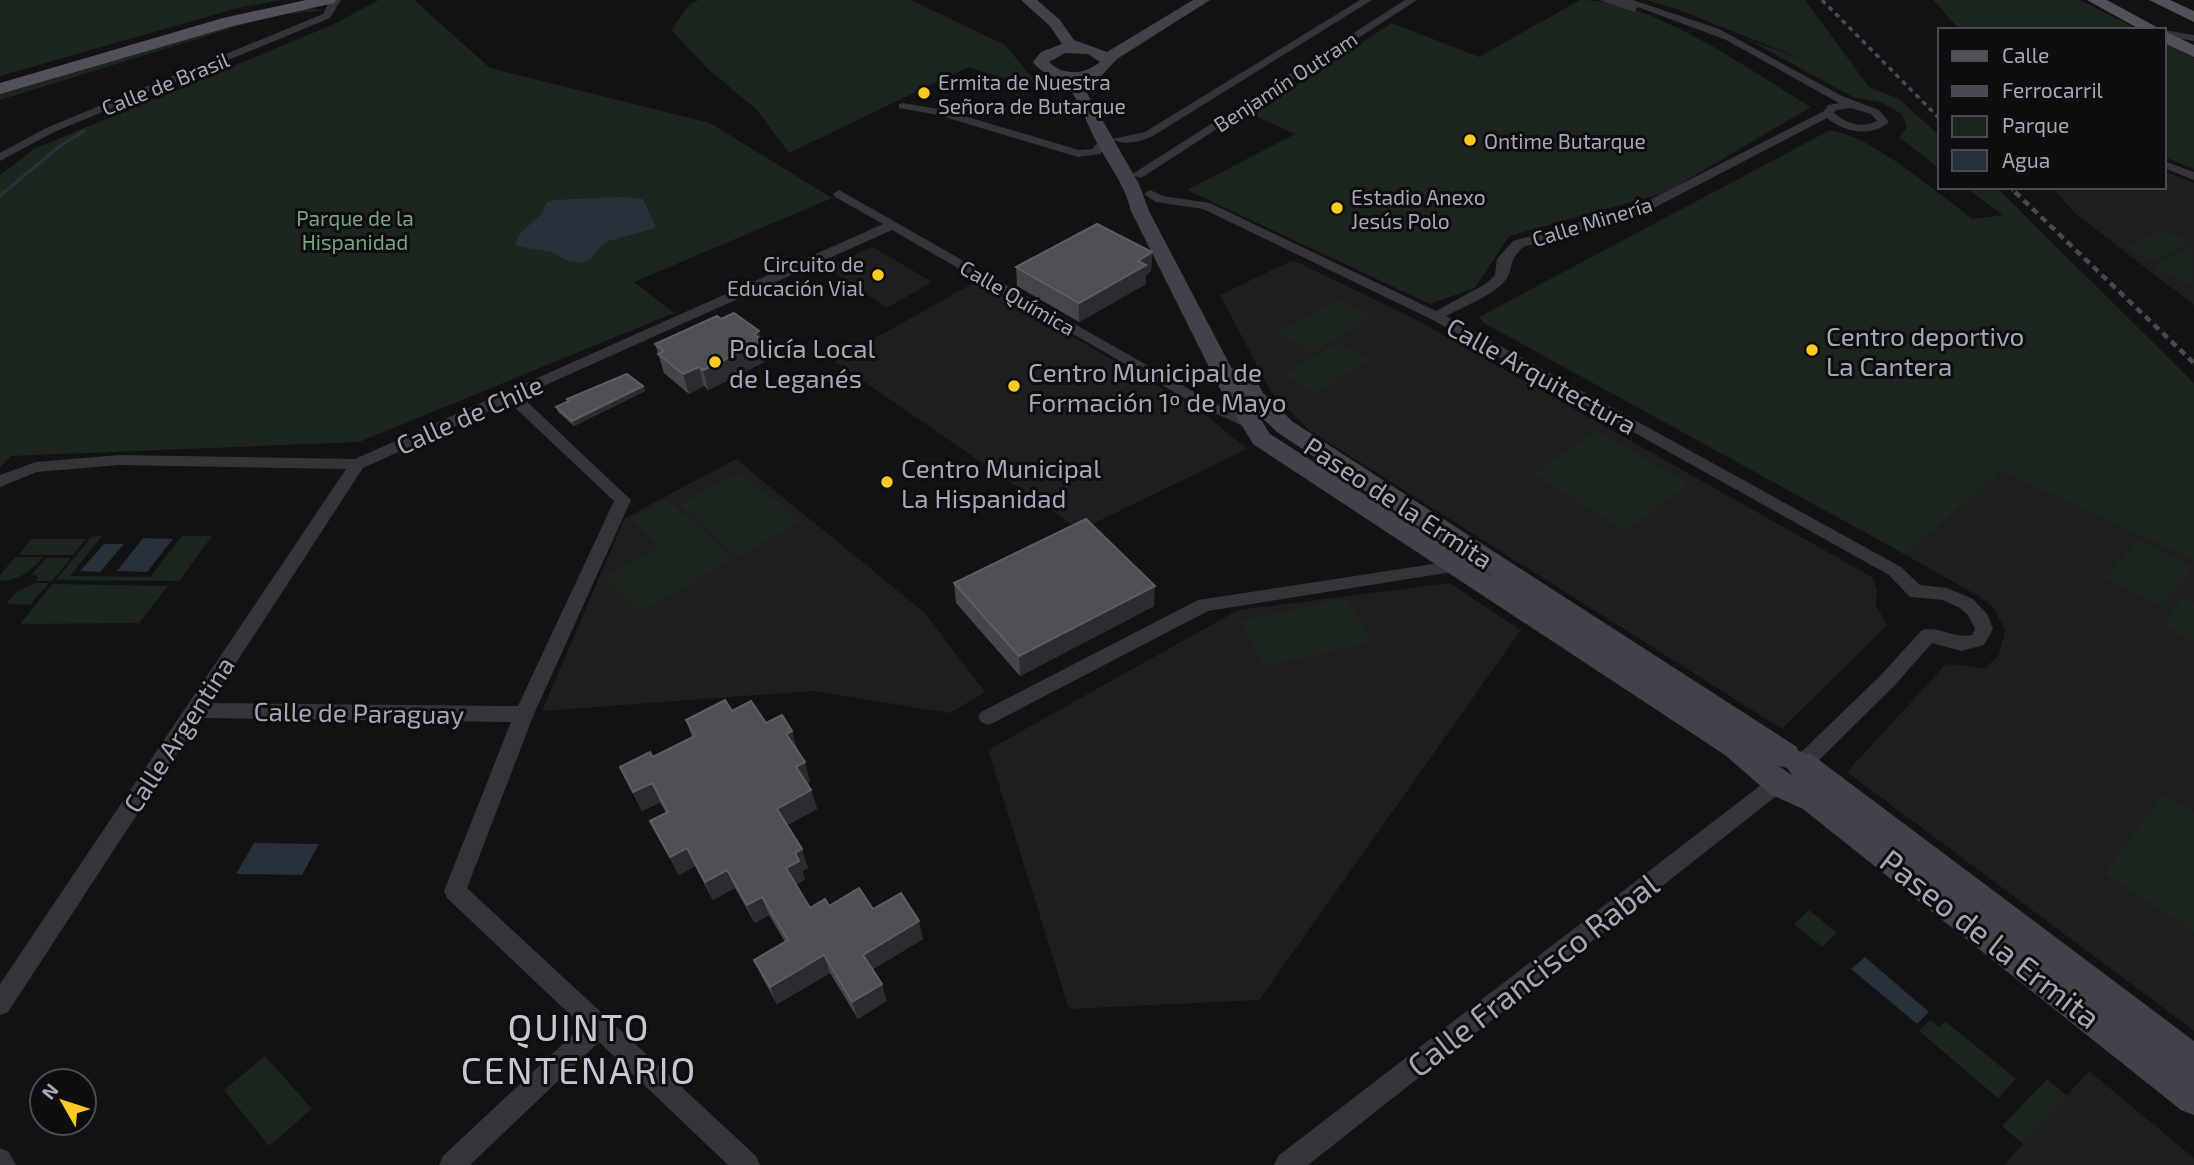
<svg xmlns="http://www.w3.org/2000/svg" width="2194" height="1165" font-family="'Exo 2',sans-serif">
<rect width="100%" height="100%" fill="#131315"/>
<path fill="#1f1f22" d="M2164,171L2194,183V305L2077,215L2051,187H2164Z
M873,247L932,282L887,308L826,267Z
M1293,260L1415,319L1872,577L1877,589L1876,605L1887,625L1782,729L1309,430L1271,392L1220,295Z
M977,281L1201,411L1247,449L1080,530L834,361Z
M736,459L925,613L985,692L950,713L813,691L542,711L625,518Z
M2001,471L2194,561V1031L1847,772L1946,664L1985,668L1999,655L2005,630L1993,607L1980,597L1906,555Z
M1450,583L1521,630L1259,1000L1069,1009L988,750L1238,610Z
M2089,1071L2194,1158V1165H2004Z"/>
<path fill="#1d251f" d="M0,0H281L234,9L0,76Z
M379,0H414L490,68L710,123L832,198L634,282L674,313L359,442L11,456L0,467V175L34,149L332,25Z
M699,0H911L1005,45L1035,81L1028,86L968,67L789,153L757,110L708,69L671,30L690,4Z
M1580,0C1655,0 1747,69 1811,107L1665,193L1509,236L1475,288L1430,304L1187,190L1295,134L1251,114L1392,23L1479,57Z
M1646,0H1805L1869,87L1899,99L1940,136V169L1899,137L1907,128L1902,114L1880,102L1853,97L1747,39L1809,62L1677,9Z
M1933,0H2080L2139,30H1960Z
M312,8L322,11L275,15L0,100V92L203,32L299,9Z
M2164,42L2194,58V169L2164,157Z
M1830,130C1872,136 1937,193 1973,219L2003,215L1965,187H1996L2194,383V561L2001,471L1906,555L1484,323L1479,317Z
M2163,230L2192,242L2154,261L2126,248Z
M2193,245L2194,286L2152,267Z
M1337,299L1372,317L1312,353L1277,333Z
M1338,343L1369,360L1315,393L1284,374Z
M1597,431L1688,484L1625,531L1534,474Z
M739,472L800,521L739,557L679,505Z
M667,499L734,558L641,612L606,577L660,547L630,519Z
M102,536L70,576L150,577L182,536H212L179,581L56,580L91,537Z
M32,539H86L73,555H18Z
M2139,540L2194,567L2161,606L2105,578Z
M15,557H43C31,571 20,580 0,581V575Z
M46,558H71L52,581H36L38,577L32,574Z
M35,583H49L30,605L6,604L18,591Z
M52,584L168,586L139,623L20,624Z
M2185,597L2194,602V642L2162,625Z
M1346,598L1372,642L1263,667L1240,621Z
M2163,795L2194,813V931L2105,874Z
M1809,910L1837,933L1822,947L1794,924Z
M1930,1020L1939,1027L1945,1021L2016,1079L1998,1098L1919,1031Z
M265,1056L312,1109L269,1146L224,1090Z
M2047,1079L2067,1096L2023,1144L2002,1126Z"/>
<path fill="#283039" d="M620,197L643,199L655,225V228L605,242L590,259L581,263L565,260L552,252L515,246L520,233L542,214L546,203L553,200Z
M143,538L173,539L147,572L117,571Z
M104,544H124L100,572L80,571Z
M254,843L319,844L302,875L236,874Z
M1865,957L1929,1012L1917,1024L1851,969Z"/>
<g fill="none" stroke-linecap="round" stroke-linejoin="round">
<path stroke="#283039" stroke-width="3.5" d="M2,194L60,146L84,131"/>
<path stroke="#283039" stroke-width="4.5" d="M0,196L4,192"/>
<path fill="#34343a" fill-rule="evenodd" d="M330,0H341L330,18L54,132L0,161V153L46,128L323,14Z
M1360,0H1372L1153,136C1141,142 1123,146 1112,139L1145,132Z
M1405,0H1417L1141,178L1131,175Z
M1599,0H1633L1719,29L1842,96L1879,110L1889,122C1871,138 1844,132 1827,118L1648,211L1523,247C1508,263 1515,260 1508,276C1500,293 1462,307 1446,316L1901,567L1920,585L1947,588L1973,599L1987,614L1993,629L1984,645L1961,651L1932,643L1895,685L1809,770L1802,772L1795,770L1792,764L1795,758L1881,675L1922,630C1938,625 1954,639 1972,635L1975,629L1968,615L1960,608L1943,600L1910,597L1889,575L1431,319L1203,209L1156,202L1144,194L1150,190L1163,196L1210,203L1436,311L1487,283L1495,275L1497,259L1513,241L1640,205L1824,111L1828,105L1839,103L1726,40L1638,7L1634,12ZM1851,108L1871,114L1877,121C1861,129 1846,123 1834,113L1836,110Z
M2164,30L2194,35V41L2164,36Z
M903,103L944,110L1079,150L1092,149L1100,140L1110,142L1100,154L1078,157L938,115L899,108V104Z
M2164,161L2194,172V180L2164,168Z
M839,190L1203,397L1258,424L1255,427H1245L1193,403L892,230L521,396L631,500L534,714L467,888L756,1156L760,1165H728L599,1042L470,1165H439L443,1156L582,1026L447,898L444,891L511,722L200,718L8,1012L0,1015V984L346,469L119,465L37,472L0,487V475L36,462L119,455L355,459L883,224L835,197L833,194ZM509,402L614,501L518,706L210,703L363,468Z
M1459,560L1468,566L1465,570L1208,611L995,722L988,725L981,722L978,717L981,712L1198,600Z
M1777,776L1784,778L1787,784L1784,790L1308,1165H1274L1278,1156L1770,778Z
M0,1148L9,1152L16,1165H0Z"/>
<path fill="#42434a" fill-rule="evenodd" d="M1021,0H1037L1060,20L1074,40L1107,52L1193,0H1210L1117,59L1101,76L1080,81L1139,184L1149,211L1232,369L1241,365L1249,367L1263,393L1293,422L1797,747L1798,751L1811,754L2194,1041V1115L2181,1110L1803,809L1770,794L1725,755L1253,444L1219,387L1131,211C1125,184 1107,163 1095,139C1086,122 1080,101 1067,86C1057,75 1044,77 1033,62L1041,52L1062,44L1050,26ZM1065,53L1088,54L1100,62C1085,75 1063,76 1049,62ZM1256,412L1277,432L1500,581L1270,434ZM1779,766L1787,768L1793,776Z"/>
<path fill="#505159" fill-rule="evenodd" d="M306,0H336L334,3L233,26L0,94V83L223,18Z
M2087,0H2107L2162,30H2141Z
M2149,0H2170L2194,11V22Z
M2164,31L2194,45V57L2164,43Z"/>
<path stroke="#494a51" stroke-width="3.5" stroke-dasharray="5 4.5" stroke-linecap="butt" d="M1822,0L1940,119
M2010,187L2017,194"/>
<path stroke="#494a51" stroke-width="4.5" stroke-dasharray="7 5" stroke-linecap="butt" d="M2015,192L2194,363"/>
</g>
<path fill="#44444a" d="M1152,252L1151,271L1146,275V284L1079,322L1017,286L1016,267Z
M721,319L761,339L768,360L708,390L704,386L689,394L664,373L655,344Z
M643,386L645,391L574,426L558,412L556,407L568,401L567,399Z
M954,583L1154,606L1020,676L956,603Z
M732,711L766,723L792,731L797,750L810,782L807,784L811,790L817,809L787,825L808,868L802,871L805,879L796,885L810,908L829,906L873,909L923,939L873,969L882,984L886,1001L858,1019L830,973L777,1004L762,977L754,960L785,942L769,915L755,923L735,888L713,900L695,866L679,875L650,821L666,813L660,802L642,811L620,767L653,757L692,737L686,720Z"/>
<path fill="#2c2c30" d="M1152,252L1151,271L1146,275V284L1079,322V303Z
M759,331L762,342L763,341L768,360L708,390L703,370L754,334Z
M699,367L704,386L689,394L683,374Z
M643,386L645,391L574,426L572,421Z
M1155,586L1154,606L1020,676L1019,656Z
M792,731L797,750L786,734Z
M805,762L810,782L802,786L796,767Z
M652,783L660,802L642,811L633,792Z
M811,790L817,809L783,827L777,809Z
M687,848L695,866L679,875L670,857Z
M802,849L808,868L802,871L805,879L792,887L786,868L795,853Z
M727,870L735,888L713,900L705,882Z
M762,897L769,915L755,923L747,905Z
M919,921L923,939L868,972L863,955Z
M824,955L830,973L777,1004L770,987Z
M882,984L886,1001L858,1019L852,1002Z"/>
<path fill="#4f4f56" stroke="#5c5d65" stroke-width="2" d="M1097,224L1152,252L1138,261L1146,265L1079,303L1016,267Z
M734,313L759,331L754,334L763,341L703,370L699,367L683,374L658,354L664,351L655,344L717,316L721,319Z
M627,374L643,386L572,421L556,407L569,401L567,399Z
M1086,519L1155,586L1019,656L954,583Z
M725,700L732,711L751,701L766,723L782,715L792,731L786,734L805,762L796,767L811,790L777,809L802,849L795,853L799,861L786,868L810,908L825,899L829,906L859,888L873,909L901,893L919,921L863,955L882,984L852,1002L824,955L770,987L754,960L788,940L762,897L747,905L727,870L705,882L687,848L670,857L650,821L668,812L652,783L633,792L620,767L650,752L653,757L695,736L686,720Z"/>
<g fill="#fdca23" stroke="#0e0e10" stroke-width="2.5">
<circle cx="924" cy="93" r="7"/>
<circle cx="1470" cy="140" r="7"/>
<circle cx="1337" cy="208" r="7"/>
<circle cx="878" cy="275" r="7"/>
<circle cx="1812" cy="350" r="7"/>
<circle cx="715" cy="362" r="7"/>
<circle cx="1014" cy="386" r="7"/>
<circle cx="887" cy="482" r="7"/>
</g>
<g text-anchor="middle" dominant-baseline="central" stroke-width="6" stroke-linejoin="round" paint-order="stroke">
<g font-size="21" fill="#a4a7b6" stroke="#0e0e10" text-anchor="start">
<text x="938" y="81">Ermita de Nuestra<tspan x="938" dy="24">Señora de Butarque</tspan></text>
<text x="1484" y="140">Ontime Butarque</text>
<text x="1351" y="196">Estadio Anexo<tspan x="1351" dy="24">Jesús Polo</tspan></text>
<text x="864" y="263" text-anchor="end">Circuito de<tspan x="864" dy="24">Educación Vial</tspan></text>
</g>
<g font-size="21" fill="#a4a7b6" stroke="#0e0e10">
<text transform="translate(1285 81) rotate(-33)">Benjamín Outram</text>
<text transform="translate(165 83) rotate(-22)">Calle de Brasil</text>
<text transform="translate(1592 221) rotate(-17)">Calle Minería</text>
<text transform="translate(1018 297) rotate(30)">Calle Química</text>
</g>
<g font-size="21" fill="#79a380" stroke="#0e0e10">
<text x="355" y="217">Parque de la<tspan x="355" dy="24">Hispanidad</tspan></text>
</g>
<g font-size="26" fill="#a4a7b6" stroke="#0e0e10" text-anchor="start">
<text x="1826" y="335">Centro deportivo<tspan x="1826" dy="30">La Cantera</tspan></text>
<text x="729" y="347">Policía Local<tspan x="729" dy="30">de Leganés</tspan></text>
<text x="1028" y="371">Centro Municipal de<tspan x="1028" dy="30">Formación 1º de Mayo</tspan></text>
<text x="901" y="467">Centro Municipal<tspan x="901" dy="30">La Hispanidad</tspan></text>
</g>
<g font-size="26" fill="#a4a7b6" stroke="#0e0e10">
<text transform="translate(1542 375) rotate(29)">Calle Arquitectura</text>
<text transform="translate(469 414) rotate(-24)">Calle de Chile</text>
<text transform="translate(1399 502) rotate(33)">Paseo de la Ermita</text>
<text transform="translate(359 712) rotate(1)">Calle de Paraguay</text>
<text transform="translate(178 734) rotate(-57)">Calle Argentina</text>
</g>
<g font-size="32" fill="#a4a7b6" stroke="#0e0e10">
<text transform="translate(1991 938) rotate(38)">Paseo de la Ermita</text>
<text transform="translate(1532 974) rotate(-38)">Calle Francisco Rabal</text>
</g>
<g font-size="37" letter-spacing="2" fill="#c5c7d2" stroke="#0e0e10">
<text x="579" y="1026">QUINTO<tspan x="579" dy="43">CENTENARIO</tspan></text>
</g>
</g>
<rect x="1938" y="28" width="228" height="161" fill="#0e0e10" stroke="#4a4b52" stroke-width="2"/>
<rect x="1952" y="51" width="35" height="10" fill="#505159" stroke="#4a4b52" stroke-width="2"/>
<text x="2002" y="63" font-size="21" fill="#a4a7b6">Calle</text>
<rect x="1952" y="86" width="35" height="10" fill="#494a51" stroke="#4a4b52" stroke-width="2"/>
<text x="2002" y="98" font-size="21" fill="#a4a7b6">Ferrocarril</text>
<rect x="1952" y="116" width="35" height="21" fill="#1d251f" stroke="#4a4b52" stroke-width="2"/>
<text x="2002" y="133" font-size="21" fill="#a4a7b6">Parque</text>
<rect x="1952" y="150" width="35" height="21" fill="#283039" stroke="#4a4b52" stroke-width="2"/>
<text x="2002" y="168" font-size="21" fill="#a4a7b6">Agua</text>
<g transform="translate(63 1102) rotate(309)"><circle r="33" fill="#0e0e10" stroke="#4a4b52" stroke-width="2"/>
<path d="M0-5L12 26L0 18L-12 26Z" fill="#fdca23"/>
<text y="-10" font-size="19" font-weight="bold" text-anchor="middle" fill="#a4a7b6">N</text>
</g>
</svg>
